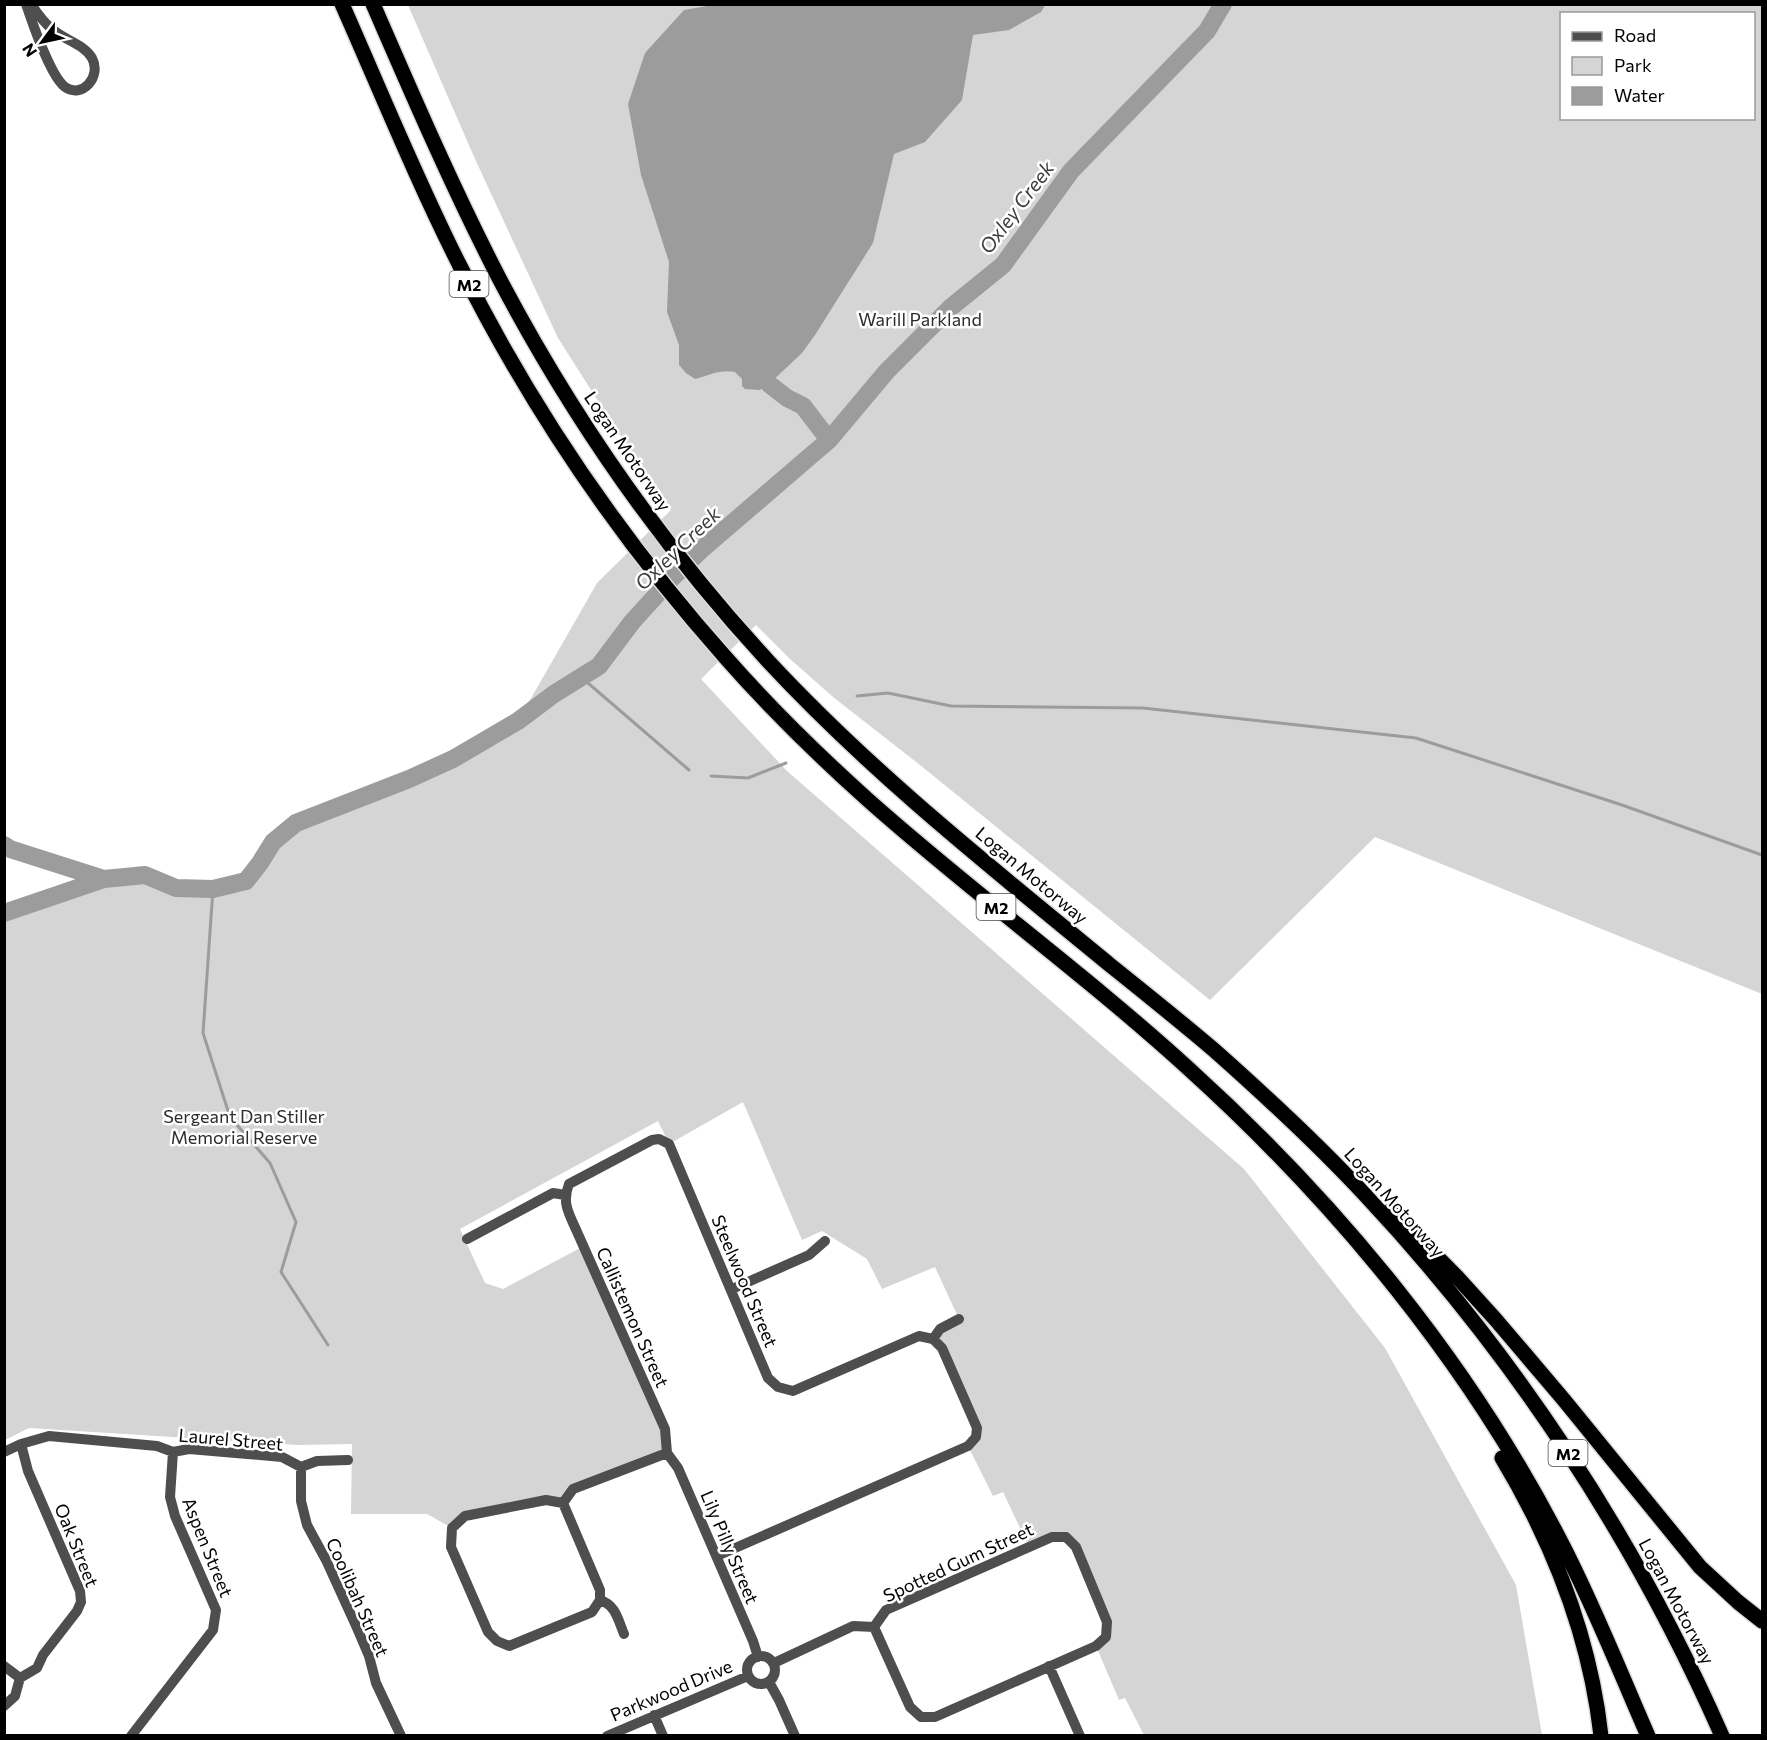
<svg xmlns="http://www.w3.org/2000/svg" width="1767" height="1740" font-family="Commissioner,sans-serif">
<rect width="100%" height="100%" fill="#fff"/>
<path fill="#d5d5d5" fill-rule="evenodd" d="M408,5H1762V994L1375,837L1210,1000L920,765L833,697L789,658L756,625L701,679L787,771L1244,1169L1385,1348L1516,1585L1542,1735H1144L1125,1698L1119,1700L1096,1646L1107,1622L1065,1537L1029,1547L1003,1492L993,1496L968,1446L976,1437L933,1339L959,1319L935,1267L882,1289L867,1259L822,1231L802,1240L743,1102L669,1144L658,1121L460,1229L485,1283L503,1289L584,1246L665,1429L667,1453L573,1489L563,1503L465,1516L452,1528L427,1514H351L352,1444L298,1445L29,1428L5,1440L4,913L104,879L145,875L176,888L213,889L246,881L260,863L273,842L296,823L409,779L453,759L518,721L597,583L671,510L612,423L558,338L475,159ZM1562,14H1754V118H1562Z"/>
<path fill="#9c9c9c" d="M719,4L1045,5L1041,12L1009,30L973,35L962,100L925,142L894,154L873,243L815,335L802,353L769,384L760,390L745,389L742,386V379L735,372C720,369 710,375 695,379L686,373L679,365V345L667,312L669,262L641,175L628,104L645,53L684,10Z"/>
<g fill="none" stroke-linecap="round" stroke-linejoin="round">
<path stroke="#9c9c9c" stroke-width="3" d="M581,677L689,770
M857,696L888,693L951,706L1143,708L1416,738L1622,805L1762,855
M711,776L748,778L786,763
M213,889L203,1033L230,1117L270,1163L296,1222L281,1272L328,1345"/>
<path stroke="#9c9c9c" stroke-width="18" d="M769,384L787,398L803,406L829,440
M4,845L10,849L104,879L145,875L176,888L213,889L246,881L260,863L273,842L296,823L409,779L453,759L518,721L554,694L599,666L632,622L672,578L701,550L829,440L887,371L950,308L1003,265L1071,171L1207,31L1223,4
M4,913L104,879"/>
<defs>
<path id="highway" d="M342,4C381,92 417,181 460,266C531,408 621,540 726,658C770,708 818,755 867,799C971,892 1085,974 1189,1069C1338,1204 1470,1364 1562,1544C1594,1606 1620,1672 1648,1736
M373,4C413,96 453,189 499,278C572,417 662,546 768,661C872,773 992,868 1110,965C1145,993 1180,1021 1214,1050C1267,1097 1319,1145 1367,1197C1514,1354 1635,1538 1722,1736
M1391,1210L1458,1278L1496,1320L1564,1400L1700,1567L1738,1602L1762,1621
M1502,1458C1553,1543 1590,1637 1601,1736"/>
</defs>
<use href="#highway" stroke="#dbdbdb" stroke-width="18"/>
<path stroke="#4e4e4e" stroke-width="10" d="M26,4C32,22 51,77 65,87C82,99 102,77 92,58C84,44 64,40 52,29C44,23 37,13 31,4
M467,1239L553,1193L565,1195
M732,1289L809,1255L825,1241
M933,1339L940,1329L959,1319
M4,1452L21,1444L49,1436L157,1446L173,1452L189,1449L282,1457L301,1467L317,1461L348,1460
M667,1453L665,1429L578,1234C570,1215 561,1204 569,1184L652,1140L659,1139L669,1144L768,1378L778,1387L793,1391L919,1336L933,1339L942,1348L977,1428L976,1437L968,1446L717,1556
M667,1453L678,1468L753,1641L758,1657
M301,1467V1501L307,1525L326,1560L357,1628L369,1656L376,1683L401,1736
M563,1503L600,1590V1600L592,1612L509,1646L497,1641L488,1632L451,1547L452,1528L465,1516L546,1500L563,1503L573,1489L667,1453
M600,1600C616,1605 618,1620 624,1634
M747 1670a14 14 0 1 1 28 0a14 14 0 1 1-28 0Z
M774,1663L853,1626L874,1627L886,1610L1052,1537H1066L1076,1547L1107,1622L1106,1637L1096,1646L935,1717H921L910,1707L874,1627
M4,1666L20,1678
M1049,1666L1080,1736
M769,1682L779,1700L795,1736
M4,1706L15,1696L20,1678L37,1668L43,1655L77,1611L81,1602L80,1591L28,1471L21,1444
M654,1715L663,1736
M131,1736L213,1630L216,1610L175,1516L170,1497L173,1452
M607,1736L748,1676"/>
<use href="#highway" stroke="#000" stroke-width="15"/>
</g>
<g text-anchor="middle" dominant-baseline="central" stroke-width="5" stroke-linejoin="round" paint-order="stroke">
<g fill="#fff" stroke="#4c4c4c" stroke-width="1.5">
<rect x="449.5" y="271" width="39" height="26" rx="4.5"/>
<rect x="976.5" y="894" width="39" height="26" rx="4.5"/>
<rect x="1548.5" y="1440" width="39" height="26" rx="4.5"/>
</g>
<g font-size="16" font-weight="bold" fill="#000">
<text x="469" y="284">M2</text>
<text x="996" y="907">M2</text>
<text x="1568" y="1453">M2</text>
</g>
<g font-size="18" fill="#2c2c2c" stroke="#fff">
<text x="920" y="319">Warill Parkland</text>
<text x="244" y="1116">Sergeant Dan Stiller<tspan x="244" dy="21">Memorial Reserve</tspan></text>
</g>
<g font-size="18" fill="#000" stroke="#fff">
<text transform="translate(628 451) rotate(56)">Logan Motorway</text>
<text transform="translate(1032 875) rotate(40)">Logan Motorway</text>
<text transform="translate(1395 1202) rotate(48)">Logan Motorway</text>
<text transform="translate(745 1281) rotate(67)">Steelwood Street</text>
<text transform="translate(633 1317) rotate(66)">Callistemon Street</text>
<text transform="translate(231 1439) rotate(5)">Laurel Street</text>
<text transform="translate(77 1545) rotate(68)">Oak Street</text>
<text transform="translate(208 1547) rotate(68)">Aspen Street</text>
<text transform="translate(730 1547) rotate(67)">Lily Pilly Street</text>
<text transform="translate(958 1562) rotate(-25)">Spotted Gum Street</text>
<text transform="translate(358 1597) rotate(66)">Coolibah Street</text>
<text transform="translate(1677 1601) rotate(62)">Logan Motorway</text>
<text transform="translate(671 1690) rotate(-23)">Parkwood Drive</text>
</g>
<g font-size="20" font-style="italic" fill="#3d3d3d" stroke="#fff">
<text transform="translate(1016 207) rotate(-53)">Oxley Creek</text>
<text transform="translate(677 548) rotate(-44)">Oxley Creek</text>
</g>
</g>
<rect width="1767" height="1740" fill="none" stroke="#000000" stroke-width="12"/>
<rect x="1560" y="12" width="195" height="108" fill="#ffffff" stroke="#999999" stroke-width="1.5"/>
<rect x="1572" y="32" width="30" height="9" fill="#4e4e4e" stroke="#999999" stroke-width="1.5"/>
<text x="1614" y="42" font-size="18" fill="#000000">Road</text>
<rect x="1572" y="57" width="30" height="18" fill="#d5d5d5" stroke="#999999" stroke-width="1.5"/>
<text x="1614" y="72" font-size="18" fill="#000000">Park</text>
<rect x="1572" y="87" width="30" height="18" fill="#9c9c9c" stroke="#999999" stroke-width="1.5"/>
<text x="1614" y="102" font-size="18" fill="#000000">Water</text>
<g transform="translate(42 42) rotate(237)" stroke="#ffffff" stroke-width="4.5" paint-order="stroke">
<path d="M0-4.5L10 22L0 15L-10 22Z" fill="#000000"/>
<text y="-9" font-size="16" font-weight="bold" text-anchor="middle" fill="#000000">N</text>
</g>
</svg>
